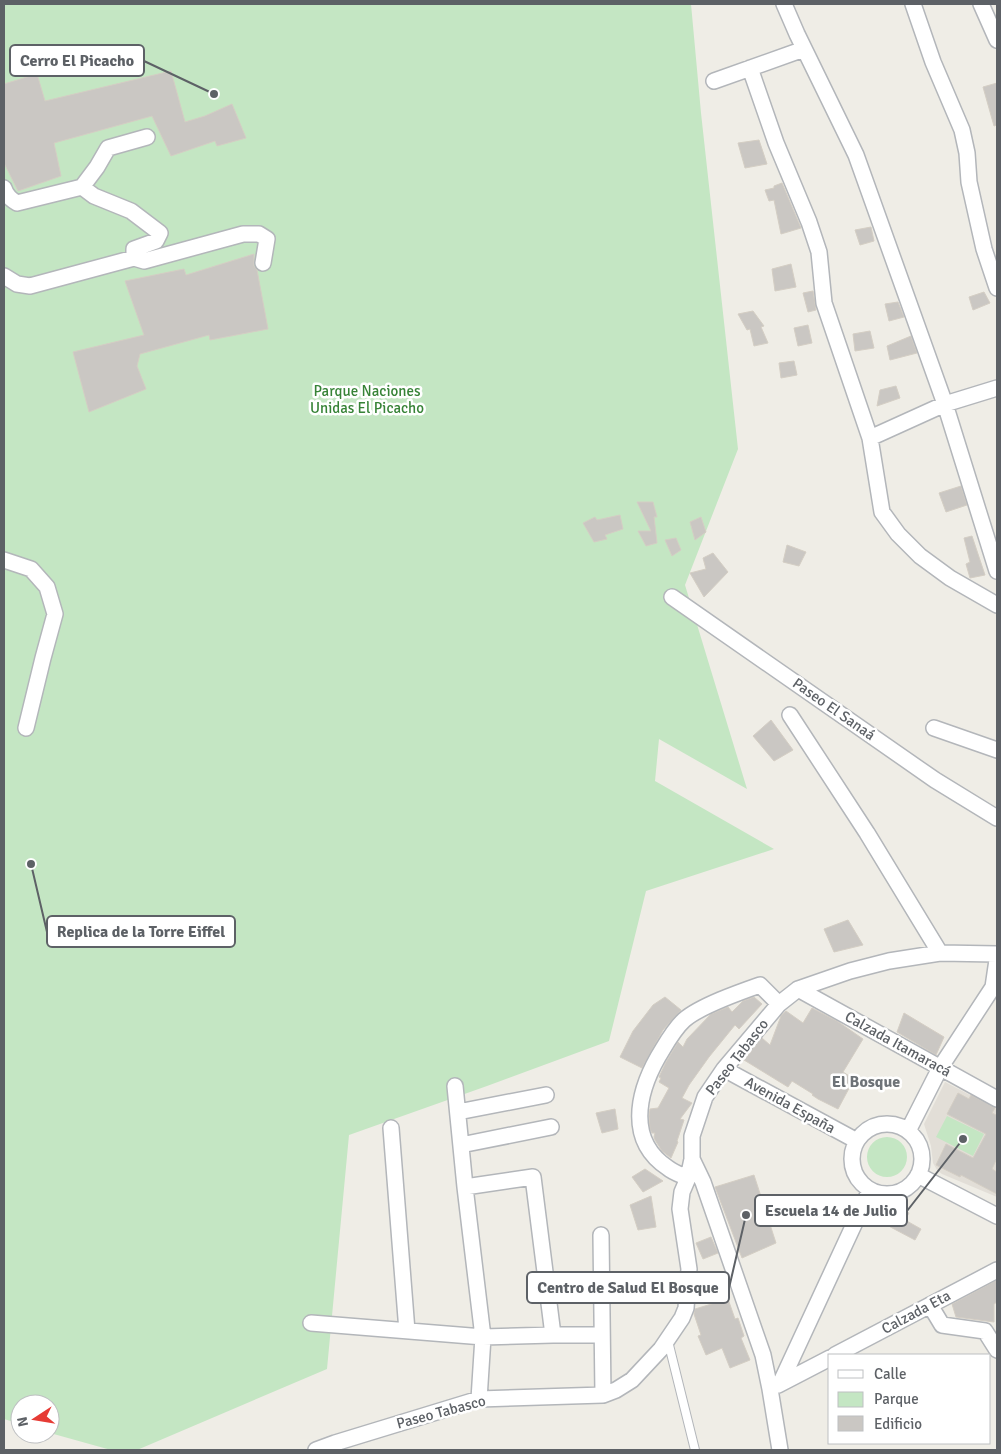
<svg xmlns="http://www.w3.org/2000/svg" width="1001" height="1454" font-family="Signika,sans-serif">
<rect width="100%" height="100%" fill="#efede6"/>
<path fill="#e2ded7" d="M945,1082L997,1109V1197L942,1174L937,1170L933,1163L931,1146L924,1124Z"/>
<path fill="#c4e6c3" d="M4,4H691L701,113L738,449L685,585L747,789L659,739L655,781L774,849L646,891L609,1041L487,1086L349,1135L327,1369L137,1450H111L50,1433V1404H20V1424L4,1419Z
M947,1116L984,1134L973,1156L936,1137Z
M867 1157a20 20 0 1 1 40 0a20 20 0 1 1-40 0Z"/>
<path fill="#cac7c3" stroke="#d4cec4" d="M171,71L185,122L205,116L232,104L246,138L217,146L215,141L171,156L152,116L54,143L61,176L18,191L4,163V84L37,74L45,101Z
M997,83V125L994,126L983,87Z
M759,140L767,164L745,168L738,143Z
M782,183L801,228L781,234L774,200L769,201L765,190L774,188V186Z
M871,227L874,241L860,245L855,230Z
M254,254V266L257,270L268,329L210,340L209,335L140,354L137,366L146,389L89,412L73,352L144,335L125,281L184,269L186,275Z
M791,264L796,287L775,291L772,269Z
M813,291L816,310L808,312L803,293Z
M984,292L990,303L973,310L969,297Z
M898,302L904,317L889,321L885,304Z
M753,311L764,326L761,327L768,343L754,346L750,329L747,330L738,314Z
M808,325L812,343L798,346L794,328Z
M870,331L874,348L855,351L853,334Z
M911,336L917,353L890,360L887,346Z
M794,361L797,375L781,378L779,363Z
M896,386L900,398L877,406L880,390Z
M961,486L967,505L946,512L939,493Z
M637,502H653L657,517H654L657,543L646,546L638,531H651Z
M620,515L623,529L605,535L607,539L594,542L583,523L595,517L597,520Z
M701,517L706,532L695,540L690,522Z
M972,536L985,575L970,578L966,564L970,562L964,538Z
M676,538L681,550L672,556L665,540Z
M787,545L806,552L799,566L783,562Z
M713,553L728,572L704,597L690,573L706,569L703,558Z
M771,720L793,750L774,761L753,736Z
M848,920L863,945L834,952L824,929Z
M665,997L681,1010L663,1030L642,1068L620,1057L633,1031L653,1005Z
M754,997L762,1004L739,1029L735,1025L709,1057L689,1085L682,1098L692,1103L680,1119L684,1120L677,1141L678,1142L671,1158L662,1151L655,1140L654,1137L655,1133H652L650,1129L649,1116L650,1109L658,1108L669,1088L659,1082L661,1078L659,1077L666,1062L678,1042L683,1047L687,1039L711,1014L728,1007L732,1012L743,1001Z
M812,1008L837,1021L863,1039L843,1072L854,1079L838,1109L818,1099L812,1095L813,1094L792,1081L788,1087L744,1060L762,1038L770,1045L781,1016L786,1011L803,1023Z
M904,1013L944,1037L936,1055L897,1032Z
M958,1093L969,1099L971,1095L995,1108L992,1113L996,1115L997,1112V1158L992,1169L997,1172V1194L961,1175L960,1177L936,1165L946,1144L973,1158L986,1134L947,1114Z
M615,1109L618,1129L602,1133L596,1113Z
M645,1169L663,1181L643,1192L632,1177Z
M754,1175L776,1243L742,1258L715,1187Z
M651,1196L656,1227L638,1230L630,1205Z
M904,1203L902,1209L909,1213L905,1220L921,1229L915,1240L881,1222L890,1204Z
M711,1237L718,1253L703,1259L696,1243Z
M997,1280V1302L994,1304V1322L956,1317L952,1304Z
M728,1299L735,1319L738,1318L744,1336L741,1338L750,1360L730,1368L722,1348L706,1355L698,1336L701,1335L694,1314L695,1309Z"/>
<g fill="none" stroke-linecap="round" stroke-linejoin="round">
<defs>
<path id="lane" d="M668,1341L695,1450"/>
<path id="street" d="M784,4L797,34L856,155L945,404L997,571
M913,4L933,62L962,130L967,153L969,182L984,249L997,288
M981,4L997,40
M750,68L776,143L809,222L819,252L824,303L870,438L882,512L898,534L920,556L950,578L997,605
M714,81L804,49
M82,187L94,196L131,211L160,233L156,241L134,249V258L144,261L243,234H259L267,239L263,263
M4,188C6,195 10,199 17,203L82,187L97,167L108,148L147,137
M4,276L17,284L30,286L134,258
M870,438L945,404L997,388
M4,560L31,569L47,587L55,614L43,658L26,728
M672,597L935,780L997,818
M790,715L867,833L940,953
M934,728L997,750
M798,989L997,1099
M724,1069L857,1141
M455,1086L465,1187L483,1337L479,1399
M458,1112L546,1095
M852 1159a35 35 0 1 1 70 0a35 35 0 1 1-70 0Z
M391,1128L407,1331
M908,1131L940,1068L993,987L997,960
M461,1145L551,1127
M692,1159L703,1182L763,1355L770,1389L780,1450
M918,1175L997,1216
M688,1178C682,1175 674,1173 668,1168C627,1141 637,1094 658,1057C666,1044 673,1030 684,1020C700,1006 740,992 760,985L779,1004
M601,1235L603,1395
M930,1305L942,1325L985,1331L997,1350
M311,1323L483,1337L553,1335L533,1177L465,1187
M553,1335H602
M835,1355L997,1270
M780,1384L870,1190
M778,1385L830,1358
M316,1450L335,1443L479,1399L603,1395L616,1390L632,1380L661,1349L682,1318L686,1308L689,1269L680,1209L682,1192L688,1178L692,1159V1136L705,1097L724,1069L779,1004L798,989L850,971L889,961L940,953L997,954"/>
</defs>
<use href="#lane" stroke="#b3b6ba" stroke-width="10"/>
<use href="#street" stroke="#b3b6ba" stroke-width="18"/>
<use href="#lane" stroke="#fff" stroke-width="8"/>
<use href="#street" stroke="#fff" stroke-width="15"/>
</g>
<g text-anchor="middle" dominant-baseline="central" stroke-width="5" stroke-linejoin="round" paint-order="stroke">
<g font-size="15" fill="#378337" stroke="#fff">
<text x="367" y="391">Parque Naciones<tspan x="367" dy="17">Unidas El Picacho</tspan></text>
</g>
<g font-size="15" fill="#5d6166" stroke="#fff">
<text transform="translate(834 709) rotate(35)">Paseo El Sanaá</text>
<text transform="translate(898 1044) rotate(29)">Calzada Itamaracá</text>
<text transform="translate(737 1057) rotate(-52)">Paseo Tabasco</text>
<text transform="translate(790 1105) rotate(29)">Avenida España</text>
<text transform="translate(916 1312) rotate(-28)">Calzada Eta</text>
<text transform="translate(441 1412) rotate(-15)">Paseo Tabasco</text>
</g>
<g font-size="16" font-weight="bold" fill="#6e7378" stroke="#fff">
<text x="866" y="1082">El Bosque</text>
</g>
</g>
<path fill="none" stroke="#5d6166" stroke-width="2" d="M214 94L144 61M31 864L47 932M963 1139L907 1211M746 1215L729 1288"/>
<g fill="#5d6166" stroke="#fff" stroke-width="2">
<circle cx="214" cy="94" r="5"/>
<circle cx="31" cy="864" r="5"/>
<circle cx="963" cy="1139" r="5"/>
<circle cx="746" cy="1215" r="5"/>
</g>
<g fill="#fff" stroke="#5d6166" stroke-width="2">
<rect x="10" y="45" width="134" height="31" rx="5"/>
<rect x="47" y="916" width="188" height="31" rx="5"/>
<rect x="755" y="1195" width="152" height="31" rx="5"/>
<rect x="527" y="1272" width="202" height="31" rx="5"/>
</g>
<g font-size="16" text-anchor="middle" font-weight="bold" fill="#5d6166">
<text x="77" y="66">Cerro El Picacho</text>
<text x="141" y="937">Replica de la Torre Eiffel</text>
<text x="831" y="1216">Escuela 14 de Julio</text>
<text x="628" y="1293">Centro de Salud El Bosque</text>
</g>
<rect width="1001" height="1454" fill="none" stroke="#5d6166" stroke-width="10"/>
<rect x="828" y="1354" width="162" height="90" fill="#ffffff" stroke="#bec0c2"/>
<rect x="838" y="1370" width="25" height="8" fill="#ffffff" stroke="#bec0c2"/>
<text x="874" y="1379" font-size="15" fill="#5d6166">Calle</text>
<rect x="838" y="1392" width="25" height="15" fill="#c4e6c3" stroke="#bec0c2"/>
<text x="874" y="1404" font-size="15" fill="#5d6166">Parque</text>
<rect x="838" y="1416" width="25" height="15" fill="#cac7c3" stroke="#bec0c2"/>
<text x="874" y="1429" font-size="15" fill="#5d6166">Edificio</text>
<g transform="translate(35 1419) rotate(258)"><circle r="24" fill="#ffffff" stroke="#bec0c2"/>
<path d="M0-4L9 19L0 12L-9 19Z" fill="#e63b35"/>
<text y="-8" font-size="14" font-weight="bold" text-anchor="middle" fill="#5d6166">N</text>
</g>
</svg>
